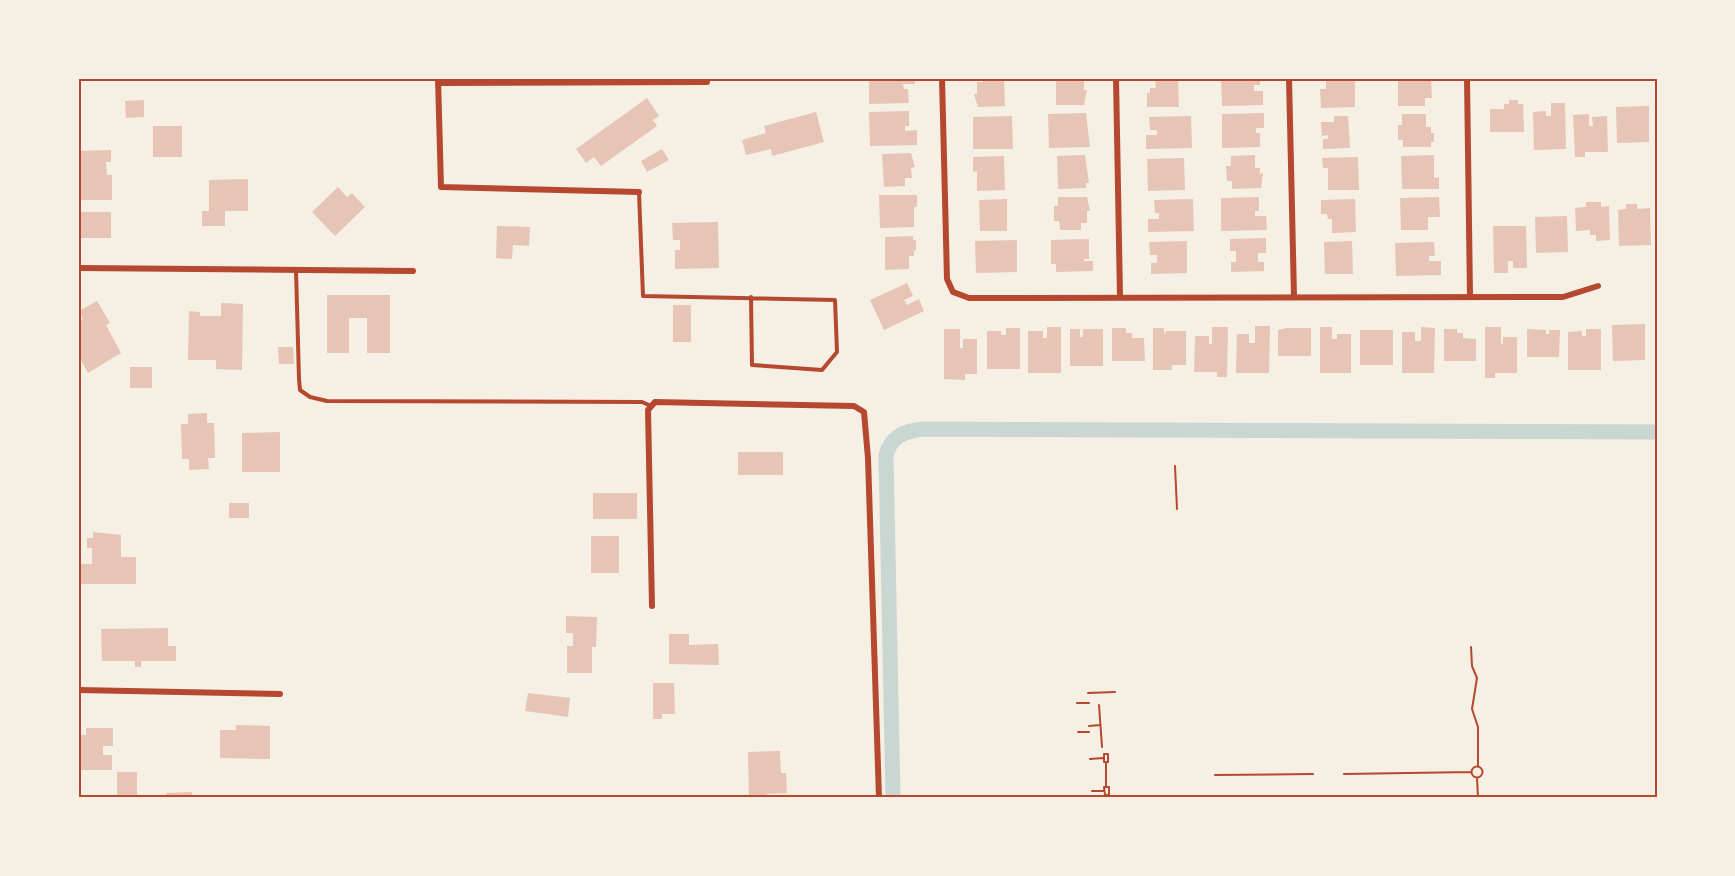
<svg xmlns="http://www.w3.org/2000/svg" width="1735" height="876" font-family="Literata,serif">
<rect width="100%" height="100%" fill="#f6efe4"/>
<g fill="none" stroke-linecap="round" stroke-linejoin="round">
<path stroke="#c9d6d2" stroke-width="15" d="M893,798L886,455C891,436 905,431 923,429L1657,432"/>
</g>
<path fill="#e6c5b7" d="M869,78H915V84H903L904,89H908L909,103L869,104Z
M983,78H1004L1005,106L978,107L974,94H977V82H983Z
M1056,78H1084V90H1087L1084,105H1056Z
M1155,78H1178L1179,107H1147V93H1150V88H1156Z
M1221,78H1260V85H1254V91H1263V105L1222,106Z
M1331,78H1355V107L1321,108L1320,89H1326V81H1331Z
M1398,78H1431L1432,98H1425V106H1398Z
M647,98L659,116L653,120L657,126L601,166L594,157L586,163L576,149Z
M144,100V117L126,118L125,101Z
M1509,100H1518V104H1523L1524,132H1490V109H1504V104H1509Z
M1551,103H1565L1566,149L1534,150L1533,112L1546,111V116H1551Z
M1649,106V142L1617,143L1616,107Z
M909,111V126H905V131L917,130V145L870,146L869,112Z
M816,112L824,142L772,156L771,149L746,155L742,140L766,133L764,126Z
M1086,113L1090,147L1049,148L1048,114Z
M1264,113V128H1256V133H1260V147L1222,148V114Z
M1402,114H1426V127H1431V133H1434V142H1431V147H1403V140H1398V125H1402Z
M1589,114V126H1593L1592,117L1607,116L1608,152H1585V157H1575L1573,115Z
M1012,116L1013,149H973V117Z
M1191,116L1192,148L1146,149V135H1157V130H1150L1149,117Z
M1334,116H1348L1350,148L1323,149V139H1328V135L1322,136L1321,122H1334Z
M153,126H182V157H153Z
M662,149L669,160L647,172L641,161Z
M111,150V162H106L107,175H112V200H79L78,151Z
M911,153L915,167L911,168L912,178H905V186L884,187L882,154Z
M1085,155L1089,183H1086V188L1058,189L1057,156Z
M1255,155V168H1260V174L1263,173L1261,188L1232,189V181H1227L1226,166H1231V156Z
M1434,155V178L1439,177V189H1402L1401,156Z
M1004,156L1005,190L977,191V171L973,172V157Z
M1358,157L1359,190H1328V168H1323L1322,158Z
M1184,158L1185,190L1148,191L1147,159Z
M248,179V211H225V226H202V211H209V180Z
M338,187L347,197L352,193L365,207L335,236L312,212Z
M879,195H917V207H914V227L880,228Z
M1058,197H1087L1090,211H1087V223H1081V230H1060L1059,221H1054V206H1058Z
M1259,197V211H1255V216H1266L1267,230L1221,231V198Z
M1439,197L1440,217H1428V230H1401L1400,198Z
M1007,199V231H980L979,200Z
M1193,199L1194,231L1148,232V219H1159V213H1155L1154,200Z
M1355,199L1356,232L1332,233V219H1328L1327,214H1321V200Z
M1586,202H1601V207L1609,206L1610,240L1596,241V235H1590V230L1576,231L1575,208L1586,207Z
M1626,204H1637V209L1650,208L1651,245L1619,246L1618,210L1626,209Z
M79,212H111V238H79Z
M1567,216L1568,252L1536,253L1535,217Z
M718,222L719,268L675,269V250H680V240H673L672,223Z
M497,226L530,227L529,246L513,245L512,259L496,258Z
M1493,226H1526L1527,268H1513V261H1508V273H1494Z
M913,236V240H916V250H914V256H909V269L885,270V237Z
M1266,238V253H1258V262H1264V271L1231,272V262H1236V251H1230V239Z
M1089,239V259H1084V261H1093V271L1056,272V264H1051V240Z
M1017,240V272L976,273L975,241Z
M1187,241V273L1151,274V263H1157V255H1150L1149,242Z
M1352,241L1353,274H1325L1324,242Z
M1434,242L1435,256H1429V261H1441V275L1396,276L1395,243Z
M907,283L913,296L904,300L907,305L919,299L924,311L884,330L870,300Z
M327,295H390V353H367V318H349V353H327Z
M97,301L110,323L106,325L121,353L88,373L78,355V322L83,319L79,311Z
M221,303L243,304L242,370L216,369V360H188L189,311L200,312V316H221Z
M673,305H691V342H673Z
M1645,324V360L1613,361L1612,325Z
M1255,326H1270L1269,373H1236L1237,334H1249V343H1255Z
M1047,327H1061V373H1028V331H1043V338H1047Z
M1212,327H1228L1227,377H1217V372H1194L1195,336H1209V344H1212Z
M1320,327H1332V339H1337V334H1351V373H1320Z
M1421,327L1435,328L1434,373H1402V332H1415V341H1421Z
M1485,327H1501V344H1503V337H1517V373H1495V378H1485Z
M1006,328H1020V369H987V331H1001V335H1006Z
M1112,328H1126V333H1132V338H1144L1145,361H1112Z
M1153,328H1164V335L1166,331H1186V365H1172V370H1153Z
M1286,328H1311V356H1278V330Z
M944,329H960V348H963V339H977V374H965V380L944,379Z
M1070,329H1080V337H1083V329H1103V366H1070Z
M1444,329H1457V333H1463V338L1476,339V361H1444Z
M1527,329L1546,330V334H1549V330H1560L1559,357H1527Z
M1586,329H1601V370H1568V332L1582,331V336H1586Z
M1360,330H1393V365H1360Z
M278,347H293L294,364H279Z
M130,367H152V388H130Z
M207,413V423H214L215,458H208L209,469L189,470V459H182L181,424H188V414Z
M280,432V472H242V433Z
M738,452H783V475H738Z
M593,493H637V519H593Z
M229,503H249V518H229Z
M93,532L121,535V557H136V584H78V564H92V548H87V538H93Z
M591,536H619V573H591Z
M566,616L597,617L596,647H592V673H567V646H573V633H566Z
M168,628V646H176V661H141V667H135V661H102L101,629Z
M669,634H689V645L718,644L719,665L669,664Z
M653,683H674L675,714H662V719H653Z
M528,693L570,698L568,717L525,711Z
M236,725L270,726V759L220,758V730H236Z
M86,728H113V746H103V755H112V770H78V735H86Z
M780,751L781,773H786L787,793L767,794V798H749L748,752Z
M117,772H137V798H117Z
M192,792V798H167L166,793Z"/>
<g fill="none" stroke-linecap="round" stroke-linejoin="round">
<path stroke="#b5482f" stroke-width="2" d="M1175,466L1177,509
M1471,647L1472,666L1477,678L1472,709L1478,727V766
M1088,693L1115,692
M1077,703H1089
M1099,705L1102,747
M1089,726L1100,725
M1078,732H1089
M1104,754H1108V762H1104Z
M1090,759L1103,758
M1106,762V787
M1471.5 772a5.5 5.5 0 1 1 11 0a5.5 5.5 0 1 1-11 0Z
M1344,774L1471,772
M1215,775L1313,774
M1477,778L1478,798
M1104,787H1109V795H1105Z
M1092,791H1104"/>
<path stroke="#b5482f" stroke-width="4" d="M639,192L643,296L835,300L837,352L822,370L752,365L751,297
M296,270L299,379L300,390L310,397L327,401L642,402L651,406"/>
<path stroke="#b5482f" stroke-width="6" d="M438,78L441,187L639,192
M942,78L947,279L953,292L969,298L1563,297L1598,286
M1116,78L1120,297
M1289,78L1294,296
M1467,78L1470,296
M438,83L707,82
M78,268L413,271
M652,606L648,410L655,402L854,406L864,412L868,458L879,798
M78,690L280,694"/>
</g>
<rect width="1735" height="876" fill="none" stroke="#f6efe4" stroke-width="159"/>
<rect x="80" y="80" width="1576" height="716" fill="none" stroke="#b5482f" stroke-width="2"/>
</svg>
